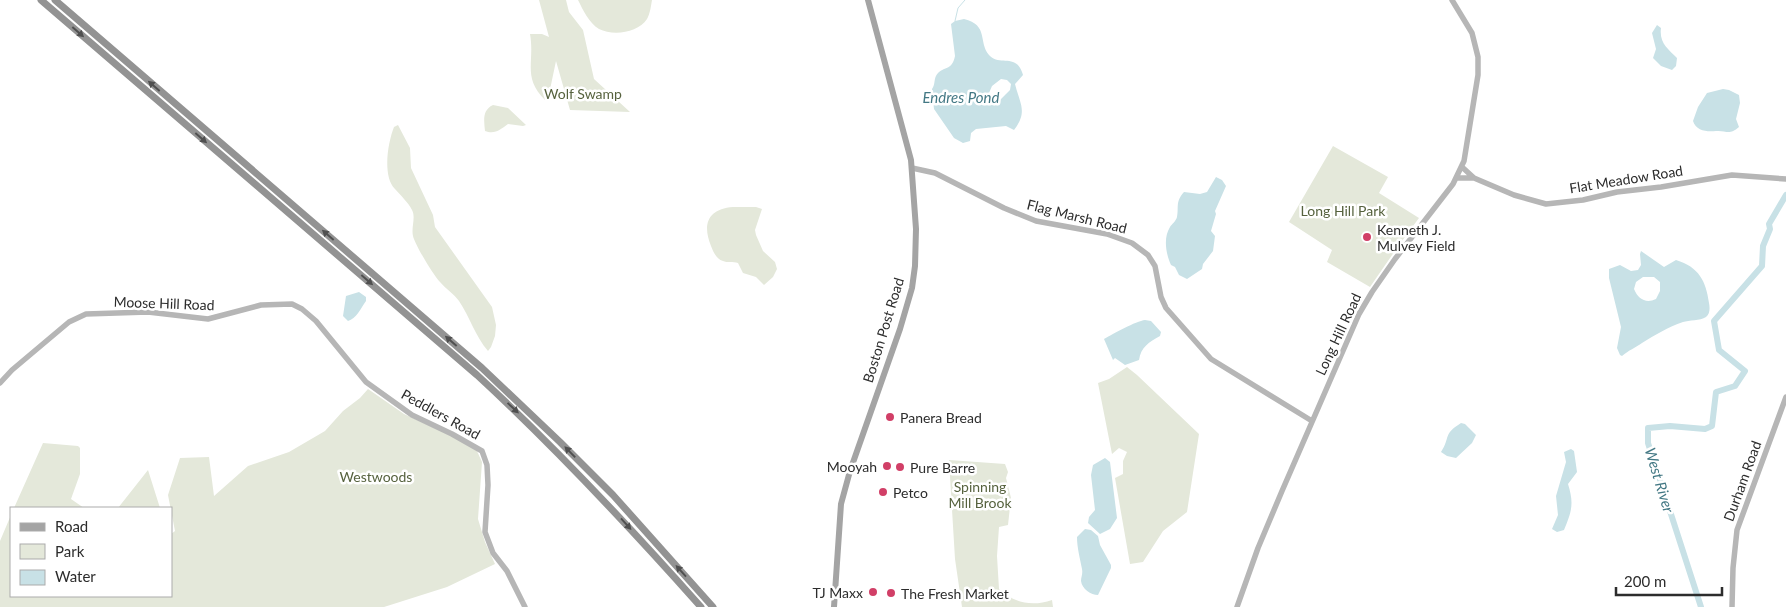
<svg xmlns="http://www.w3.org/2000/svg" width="1786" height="607" font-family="Lato,sans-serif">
<rect width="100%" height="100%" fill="#fff"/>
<path fill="#e4e8da" d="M539,0H566L569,12L583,30L594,79L630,112L570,110L556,61L548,99L545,100C522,77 535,62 530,34H542L549,37Z
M578,0H652C651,6 650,14 647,19C638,33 613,36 599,29C589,23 583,10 578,0Z
M493,105L508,108L526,125L523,126L508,124C501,129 495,135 485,131C484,121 482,110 493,105Z
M398,125L410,148L411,168L433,215L435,227L492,307L496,325L495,336L491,347L488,351C475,336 470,317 459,301C454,294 446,289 440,282C434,276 415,245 413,236C411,228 416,217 412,210C408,202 401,196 395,189C382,176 388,142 394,127Z
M1333,146L1388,177L1379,193L1419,218L1399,245L1370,287L1327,262L1332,250L1289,222Z
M733,207H756L762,209L755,230L756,235L763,251L775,262L777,269L773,277L764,285L756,277L743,273L738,263C733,261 727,263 723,261C716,259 713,251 711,246C702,224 708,209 733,207Z
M1127,367L1137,375L1199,434L1187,512L1163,531L1143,562L1130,564L1115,478L1123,474V461L1127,452L1119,448L1112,454L1098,383L1109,379Z
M368,389L404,414L456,438L477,451L482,462L478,519L485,542L495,564L447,587L384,607H0V541L11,515V596H171V534L175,531L168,495L180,458L209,457L214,496L248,466L289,452L325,431L343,411L360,398Z
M43,443L78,446L80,448V474L71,499L84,508H14Z
M949,460L1005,464L1008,472L1006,478L1011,498L1008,525L999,527L997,556L999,589C1014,603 1032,607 1052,600L1053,607H962L955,559Z
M148,470L160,508H118Z"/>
<path fill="#c8e1e6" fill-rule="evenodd" d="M964,19C989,25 978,42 989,55C999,67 1017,52 1023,75L1015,84C1020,104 1028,112 1014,130L1006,126L976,129L971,133L970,141L963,143L954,138L934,109L932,89C936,84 933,78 938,73C946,66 952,70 955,56L951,24L955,21ZM1001,79L1007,80L1011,84L1010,90L1001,99L994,97L989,93L992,86Z
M1657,25L1661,28C1659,43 1668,49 1677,58L1676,66L1672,70L1661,66L1653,58L1656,49L1652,33Z
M1723,89L1729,90L1739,95L1740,103L1736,119L1739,127C1729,136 1726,130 1716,131C1707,132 1696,131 1693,121L1698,107L1707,93Z
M1216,177L1222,180L1226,186L1215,211L1216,214L1211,231L1215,236L1213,251L1203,264L1202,269L1187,279L1179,275L1175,267L1171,265C1166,254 1163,238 1170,227C1172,224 1176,221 1177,217C1179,207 1175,202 1184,192L1200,194L1207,192Z
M1641,251L1664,267L1676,260C1699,267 1706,281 1709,303C1710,308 1710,314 1706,317C1700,321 1689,320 1683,322C1668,327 1655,335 1642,343C1635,348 1629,350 1622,356L1620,355L1617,348L1621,327L1609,278V269L1620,265L1631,271L1638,270L1641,265L1640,254ZM1643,277H1654L1660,282V291L1656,299C1646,304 1638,299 1634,289L1636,282Z
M359,292L366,297V301C361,308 356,319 348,321L343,316L346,296Z
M1145,320L1151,321L1161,332L1160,336C1149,342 1141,347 1139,360L1125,365L1115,358L1113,360L1104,339C1113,334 1136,321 1145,320Z
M1461,423L1465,424L1476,435L1472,443L1456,458L1447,456L1441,452C1451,437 1442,435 1461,423Z
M1571,449L1574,451L1577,472L1568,484C1574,503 1572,511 1564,530L1557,532L1552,529L1558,515L1556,496L1566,462L1564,452Z
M1105,458L1110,462L1117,518L1110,529L1100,534L1088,523L1089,517L1095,510L1091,475L1093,465Z
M1085,529L1091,530L1098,536L1100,545L1111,565V568L1098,595C1091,595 1082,589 1081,581C1081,577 1083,574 1082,569C1080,558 1077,548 1077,537Z"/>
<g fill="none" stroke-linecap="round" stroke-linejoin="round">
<path stroke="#c8e1e6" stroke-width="1" d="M955,21L958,8L965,0"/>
<path stroke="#c8e1e6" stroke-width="6" d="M1701,607L1648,443V428L1670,426L1705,429L1712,426L1716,392L1735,386L1745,371L1719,350L1714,321L1762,266L1763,246L1770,229L1769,224L1786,195"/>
<path stroke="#b6b6b6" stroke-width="5.5" d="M1462,167L1474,178L1514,195L1546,204L1583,200L1617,192L1661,187L1732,175L1786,179
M912,168L935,173L1004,208L1036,221L1107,234L1132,243L1148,255L1155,266L1161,297L1166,308L1211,359L1312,421
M1457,178H1474
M0,383L12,370L69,322L86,314L148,312L208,319L261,305L292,304L302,309L316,321L366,382L412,415L452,434L482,451L487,465L488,485L485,532L493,553L507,571L525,607
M1237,607L1258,548L1282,491L1359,314L1372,292L1395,259L1453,184L1464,161L1478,75V57L1472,33L1452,0
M1732,607L1733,568L1737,530L1786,397"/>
<path stroke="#a4a4a4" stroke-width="6" d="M834,607L841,504L850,471L900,329L912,288L915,266L916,229L911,160L868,0"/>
<path stroke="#939393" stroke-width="7" d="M41,0L477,375C556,448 629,526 701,607
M55,0L482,368L560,442L613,495L713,607"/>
</g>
<defs><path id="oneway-solid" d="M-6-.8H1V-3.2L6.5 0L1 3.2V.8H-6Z" transform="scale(1.25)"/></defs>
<g fill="#505050">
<use href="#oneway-solid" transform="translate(78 32) rotate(41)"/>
<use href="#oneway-solid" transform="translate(154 86) rotate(-139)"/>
<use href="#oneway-solid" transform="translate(201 138) rotate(41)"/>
<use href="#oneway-solid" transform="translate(328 235) rotate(-139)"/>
<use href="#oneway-solid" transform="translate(367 280) rotate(41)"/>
<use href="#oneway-solid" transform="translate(451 341) rotate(-139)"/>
<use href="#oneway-solid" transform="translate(513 408) rotate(43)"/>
<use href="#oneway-solid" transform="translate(570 452) rotate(-134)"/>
<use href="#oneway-solid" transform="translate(626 524) rotate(48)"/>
<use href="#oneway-solid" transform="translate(681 571) rotate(-132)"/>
</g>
<g fill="#d13f67" stroke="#fff" stroke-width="2">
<circle cx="1367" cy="237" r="5"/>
<circle cx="890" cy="417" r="5"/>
<circle cx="887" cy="466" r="5"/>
<circle cx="900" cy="467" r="5"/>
<circle cx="883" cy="492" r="5"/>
<circle cx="873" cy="592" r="5"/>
<circle cx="891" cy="593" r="5"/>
</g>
<g text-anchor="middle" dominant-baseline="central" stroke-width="5" stroke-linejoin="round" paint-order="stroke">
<g font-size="14" fill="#56623e" stroke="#fff">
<text x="583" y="93">Wolf Swamp</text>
<text x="1343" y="210">Long Hill Park</text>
<text x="376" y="476">Westwoods</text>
<text x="980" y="486">Spinning<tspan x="980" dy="16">Mill Brook</tspan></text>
</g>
<g font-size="14" fill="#2c2c2c" stroke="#fff">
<text transform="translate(1626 179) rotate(-9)">Flat Meadow Road</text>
<text transform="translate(1077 216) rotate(14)">Flag Marsh Road</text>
<text transform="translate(164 303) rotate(2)">Moose Hill Road</text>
<text transform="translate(883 330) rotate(-73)">Boston Post Road</text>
<text transform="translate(1338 334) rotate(-65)">Long Hill Road</text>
<text transform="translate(441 414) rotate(29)">Peddlers Road</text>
<text transform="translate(1742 481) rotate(-70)">Durham Road</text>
</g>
<g font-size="14" fill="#2c2c2c" stroke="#fff" text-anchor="start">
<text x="1377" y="229">Kenneth J.<tspan x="1377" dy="16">Mulvey Field</tspan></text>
<text x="900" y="417">Panera Bread</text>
<text x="877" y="466" text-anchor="end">Mooyah</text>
<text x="910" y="467">Pure Barre</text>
<text x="893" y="492">Petco</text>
<text x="863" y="592" text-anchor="end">TJ Maxx</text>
<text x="901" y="593">The Fresh Market</text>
</g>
<g font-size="15" font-style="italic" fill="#437884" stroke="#fff">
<text x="961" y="97">Endres Pond</text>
<text transform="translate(1660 480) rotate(73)">West River</text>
</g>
</g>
<rect x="10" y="507" width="162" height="90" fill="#ffffff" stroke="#ababab"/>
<rect x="20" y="523" width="25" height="8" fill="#a4a4a4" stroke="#ababab"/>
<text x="55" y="532" font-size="15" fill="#2c2c2c">Road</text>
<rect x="20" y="544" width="25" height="15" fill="#e4e8da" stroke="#ababab"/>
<text x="55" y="557" font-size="15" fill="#2c2c2c">Park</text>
<rect x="20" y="570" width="25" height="15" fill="#c8e1e6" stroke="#ababab"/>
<text x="55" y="582" font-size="15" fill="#2c2c2c">Water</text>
<path d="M1616 587v8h106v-8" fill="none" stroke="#2c2c2c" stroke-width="2.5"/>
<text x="1624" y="587" font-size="15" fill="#2c2c2c" stroke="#ffffff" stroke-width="4" paint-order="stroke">200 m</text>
</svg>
